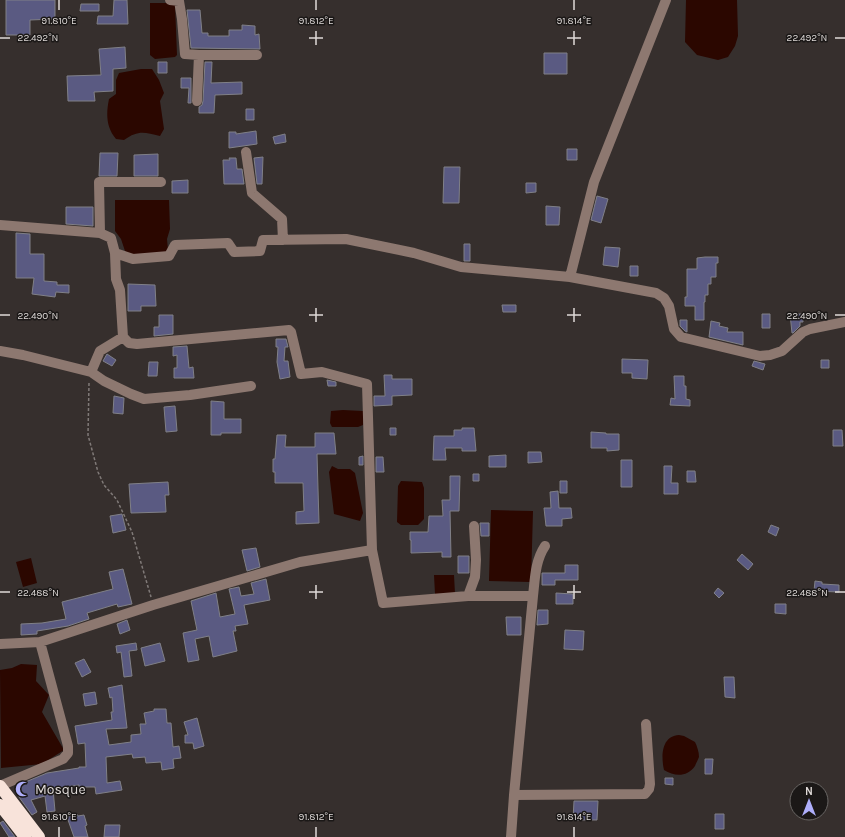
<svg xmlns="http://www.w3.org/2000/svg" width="845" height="837" font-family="Karla,sans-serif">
<rect width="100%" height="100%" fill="#362f2d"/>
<path fill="#2b0700" d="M686,0H737L738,36L735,46L728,57L718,60L697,55L685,42Z
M150,3H168L175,5L177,55L175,57L155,59L150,55Z
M141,69H152L159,80L164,93L160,101L164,129L160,136C144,132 138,130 124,140L116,139C106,127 106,114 109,99L116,94V80L119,73Z
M115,200H169L170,229L167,239L168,250L162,254L130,255L125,251L121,239L115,231Z
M343,410L363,411V425L358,427H332L330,423L331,411Z
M332,466L338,469H350L355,473L363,513L360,521L334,514L329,472Z
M401,481L422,482L424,488V519L418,525H401L397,522L398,486Z
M491,510L533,511L531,582L489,581Z
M31,558L37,583L23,587L16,562Z
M434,575H454L455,594H435Z
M21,664L37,665L36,681L49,695L42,712L64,750L42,764L1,768L0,670L12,668Z
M679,735L684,736L695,742C697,746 699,752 699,757C698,760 696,763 695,766C687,777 675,777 664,770C661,757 661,736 679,735Z"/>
<path fill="#5a5a82" stroke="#808087" d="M6,0H55V19L30,20V35H6Z
M114,0H127L128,24H97L98,16H113Z
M81,4H99V11H80Z
M187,10H200L202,33H208V36H229V30H242V25L255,26V35L259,34L260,49L191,48Z
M125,47L126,68L113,69V91L94,92L95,101H68L67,76L101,75L99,49Z
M544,53H567V74H544Z
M158,62H167V73H158Z
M205,62H212L211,83L242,82V94L215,95L214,113H199V107L202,105L203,101Z
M181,78H191V103H188L189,88H181Z
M246,109H254V120H246Z
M256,131L257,144L229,148V132H236V134Z
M285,134L286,142L275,144L273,137Z
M567,149H577V160H567Z
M100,153H118L117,176H99Z
M158,154V176H134V155Z
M263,157L262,184H257L254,158Z
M229,158H236L237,169H242L244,184H224L223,160H230Z
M444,167H460L459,203H443Z
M188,180V193H172V181Z
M526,183H536V192L526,193Z
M597,196L608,199L601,223L591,220Z
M546,206L560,207L559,225H546Z
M66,207H93V226L66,224Z
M16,233L30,234V254H44V281L57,282V285H69V293L56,292L55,297L32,294L34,278H16Z
M464,244H470V261H464Z
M605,247L620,248L618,267L603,265Z
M705,257H718V263H716V277H711V284H708V295H705V302H704V320H695V306H685V297H687V269H697V258Z
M630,266H638V276H630Z
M128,284L155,285L156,306H141V311H128Z
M502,305H516V312H503Z
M762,314H770V328H762Z
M790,314H803V322H800V326L793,333H792Z
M159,315H173V334L154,336V327H159Z
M680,320H687V332L685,331L680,326Z
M711,321L720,323L719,326L728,328L727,332H743V345L709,337Z
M276,339H286L288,347H285L284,361H288L290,377L280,379L277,362L278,347H276Z
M187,346L189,368L193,367L194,378H174V368H177V355L173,356V347Z
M107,354L116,360L112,366L103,361Z
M622,359L648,360L647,379L632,378V373H622Z
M821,360H829V368H821Z
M754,361L765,364L763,370L752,366Z
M149,362H158L157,376H148Z
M384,375H392V379H412V395L392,396V405L374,406V396H385Z
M674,376H684V386H686V399L690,400V406L670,405L671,398L675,399Z
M327,380L336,382V386H328Z
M114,396L124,398L123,414L113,413Z
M211,401L224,402V419H241V433H221V435H211Z
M175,406L177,431L166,432L164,407Z
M390,428H396V435H390Z
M462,428H474L476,451H462V448H445L446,460H433L434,436H454V430H462Z
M833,430H842L843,446H833Z
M591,432L606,433V434H619V450L607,451V448H591Z
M315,433H334L336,454H317L319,523L296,524V512L304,511L303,483H275V472H273V459H275L277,435H286L285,447H315Z
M528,452H541L542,462L528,463Z
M506,455V467H489V456Z
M363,456V465H359V457Z
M376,457H383L384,472H376Z
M621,460H632V487H621Z
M664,466H672L671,483H678V494H664Z
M687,471H695L696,482H687Z
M473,474H479V481H473Z
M450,476H460L459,511H450L451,557H442V552L411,553V540H410V532H428L429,516H443L442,500H450Z
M560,481H567V493H560Z
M168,482L169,495H165L166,512L131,513L129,484Z
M558,491L559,508H571L572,518L562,519V526H546L544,508H551L550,492Z
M122,514L126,530L113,533L110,516Z
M480,523H489V536H481Z
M771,525L779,528L776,536L768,532Z
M256,548L260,567L247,571L242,550Z
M742,554L753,564L748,570L737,560Z
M458,556H469V573H458Z
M565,565H578V580H555V585H542V573H565Z
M123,569L132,604L118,607L117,604L87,613L89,619L68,626L37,631V634L21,635V624L42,623L66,619L62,602L113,589L109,572Z
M266,579L270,600L244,605L248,624L235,626L236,631H233L237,651L213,657L209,636L195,639L199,660L188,662L183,633L197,630L191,601L216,593L220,617L235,614L229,589L239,587L241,596L254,594L251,583Z
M815,581L822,582V584L839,585V592L814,591Z
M718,588L724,593L719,598L714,593Z
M556,593L573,594V604H556Z
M775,604H786V614L775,613Z
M538,610H548V624L537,625Z
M506,617H521V635H507Z
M127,620L130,630L120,634L117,624Z
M565,630L584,631L583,650L564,649Z
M136,643L137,650L129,651L132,676L124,677L121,652L117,653L116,646Z
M160,643L165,661L145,666L141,648Z
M84,659L91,672L82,677L75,663Z
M724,677H734L735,698L725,697Z
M122,685L127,728L106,729L109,745L131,742V735L141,734L140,724H146L144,713L154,711V709H166L167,723H171L173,747L179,746L181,758L173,759L174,768L162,770L161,762L146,763L145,757L133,758L132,754L106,757L107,783L120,781L122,790L96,794L95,787H79V785L53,789L55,811L47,812L45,796L31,800L37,812L32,815L19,797L16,786L47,773L79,768V767H86L85,743L78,744L75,726L112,720L111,712H113L112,697L110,698L108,688Z
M95,692L97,704L85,706L83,694Z
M197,718L204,746L194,749L193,743H185V735H188L184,722Z
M705,759H713L712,774H705Z
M665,778H673V785L665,784Z
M574,801H598L597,820H573Z
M77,814L78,816L84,815L87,825L85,826L88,837H74L67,817Z
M715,814H724V829H715Z
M3,821L15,837H9L0,823Z
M105,825H120L119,837H104Z"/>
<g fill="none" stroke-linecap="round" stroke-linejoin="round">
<path stroke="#807a78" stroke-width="1.5" stroke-dasharray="3 2" stroke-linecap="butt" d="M89,383L88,435L98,472L104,485L117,500L132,532L151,597"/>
<path stroke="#8d7870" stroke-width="10" d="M170,0L179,1L182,19L185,54L199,55H257
M197,101L199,55
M246,152L252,193L282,219L283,240
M0,225L100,233L111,238L115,253L116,279L120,290L123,337
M100,233L99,182H161
M115,253L133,259L169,256L175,245L228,243L234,252L260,251L263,240L346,239L414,253L461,267L570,277L656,293L664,298L669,306L674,329L681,337L760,356L770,355L782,351L803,332L810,329L845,322
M570,277L594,182L666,0
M0,351L23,355L91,372L100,351L123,337L129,343L137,344L289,330L291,332L301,374L322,372L367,384L372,550
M91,372L104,381L131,394L144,399L190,395L251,386
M468,596L475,577L476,560L474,526
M533,596C535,579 535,561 545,546
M0,644L40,642L153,605L300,562L372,550L383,603L468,596H533L514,795L511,837
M0,786L63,759L68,753V746L40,642
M514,795L645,794L649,789L650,784L646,724"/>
<path stroke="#f8e3da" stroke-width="12" d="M0,786L39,837
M0,805L25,837"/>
</g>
<path fill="none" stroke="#dfdad8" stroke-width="1.5" d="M59,0V10M316,0V10M574,0V10M316,31V45M574,31V45M0,38H10M309,38H323M567,38H581M835,38H845M316,308V322M574,308V322M0,315H10M309,315H323M567,315H581M835,315H845M316,585V599M574,585V599M0,592H10M309,592H323M567,592H581M835,592H845M59,827V837M316,827V837M574,827V837"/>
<defs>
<symbol id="mosque-bare" viewBox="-9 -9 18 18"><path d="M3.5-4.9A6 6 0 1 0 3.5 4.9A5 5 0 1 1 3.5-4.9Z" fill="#aeaefa" stroke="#1b1817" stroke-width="2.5" paint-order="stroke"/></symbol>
</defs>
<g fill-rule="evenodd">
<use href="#mosque-bare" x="12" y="778" width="22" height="22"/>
</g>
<g text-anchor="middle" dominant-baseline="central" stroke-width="3" stroke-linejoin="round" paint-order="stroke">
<g font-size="14" fill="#dfdad8" stroke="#1b1817" text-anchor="start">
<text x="35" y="789">Mosque</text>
</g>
</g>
<g font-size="10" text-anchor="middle" fill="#dfdad8" stroke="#1b1817" stroke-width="3" stroke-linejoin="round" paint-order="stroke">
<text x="59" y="24">91.810°E</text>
<text x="316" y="24">91.812°E</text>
<text x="574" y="24">91.814°E</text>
<text x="38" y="41">22.492°N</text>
<text x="807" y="41">22.492°N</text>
<text x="38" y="319">22.490°N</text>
<text x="807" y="319">22.490°N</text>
<text x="38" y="596">22.488°N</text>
<text x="807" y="596">22.488°N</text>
<text x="59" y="820">91.810°E</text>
<text x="316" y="820">91.812°E</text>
<text x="574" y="820">91.814°E</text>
</g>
<g transform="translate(809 801)"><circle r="19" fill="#1b1817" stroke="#696664"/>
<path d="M0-3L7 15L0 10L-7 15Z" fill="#aeaefa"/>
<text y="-6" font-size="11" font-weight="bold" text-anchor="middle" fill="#dfdad8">N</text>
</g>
</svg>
